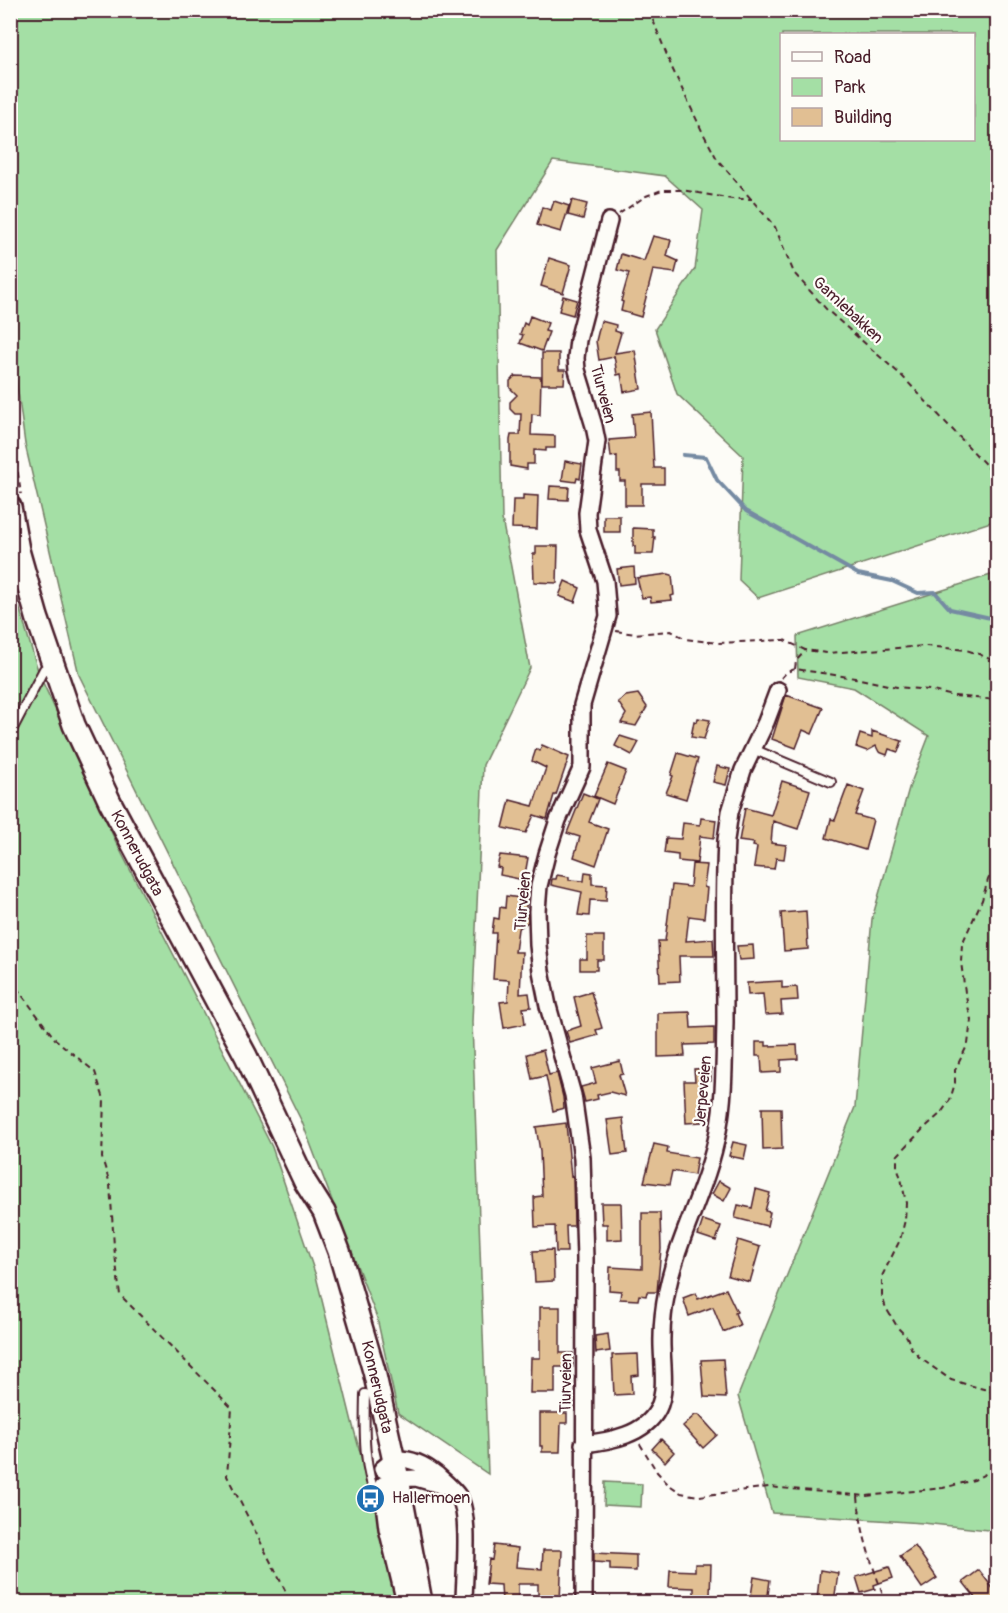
<svg xmlns="http://www.w3.org/2000/svg" width="1008" height="1613" font-family="Pangolin,sans-serif">
<rect width="100%" height="100%" fill="#fdfcf7"/>
<filter id="ink" filterUnits="userSpaceOnUse"><feTurbulence type="fractalNoise" baseFrequency=".0167" numOctaves="2"/><feDisplacementMap in="SourceGraphic" scale="12" xChannelSelector="R" yChannelSelector="G"/><feConvolveMatrix kernelMatrix="1 2 1 2 8 2 1 2 1" color-interpolation-filters="sRGB"/></filter>
<g filter="url(#ink)">
<path fill="#a4dfa5" stroke="#777f68" stroke-width="1.5" fill-rule="evenodd" d="M10,11H997V520L758,598L739,580L743,456L677,394L655,329L695,269L703,210L665,176L553,161L497,250L502,519L530,668L483,765L472,1022L488,1474L398,1413L377,1318L302,1122L79,675L25,444L11,340ZM782,34H974V140H782Z
M997,573L998,1225L991,1320L998,1321L997,1531L923,1523L772,1513L738,1396L855,1107L872,919L909,788L929,736L854,688L798,677L797,636Z
M10,576L39,674L116,842L272,1147L316,1276L353,1426L400,1602H11Z
M605,1482L642,1484L641,1507L604,1505Z"/>
<g fill="none" stroke-linecap="round" stroke-linejoin="round">
<path stroke="#748aa2" stroke-width="4" d="M683,455L706,457L717,480L746,511L858,574L892,581L918,593L935,592L950,609L995,619L998,617"/>
</g>
<path fill="#e1bf93" stroke="#4a1f2b" stroke-width="1.5" d="M572,200L587,204L583,219L568,215Z
M554,201L569,206L561,232L537,225L542,207L551,210Z
M653,236L671,240L667,256L678,261L675,273L653,270L641,317L621,311L623,302L621,301L629,273L617,270L621,254L644,261Z
M549,258L571,265L563,293L541,286Z
M563,296L577,300L573,315L559,311Z
M530,316L548,323L545,331L549,332L542,351L520,343L523,335L520,334L524,323L527,325Z
M601,321L616,325L615,331L621,333L615,353L635,350L641,389L624,392L621,374L617,375L614,355V357L599,360L596,341Z
M542,353H559V370H565L564,384H542Z
M515,376L541,377L540,415L532,414L531,435L555,436V448H546V451L534,450V464H527V469L510,466V440L511,435H520L521,414H515L510,409V402L517,395L510,388V381Z
M651,412L654,468H664V484H642V505H625V481H620V472H617V456L611,457L609,440L634,438L632,414Z
M565,461L582,464L580,479L577,478L576,482L562,480Z
M550,486L569,487L568,500L549,499Z
M523,495L538,496L537,529L512,528L513,500H523Z
M604,516H620V532H604Z
M633,528L653,529V537H655L653,554H635V546H633Z
M536,546H558L557,583L534,582L533,554H536Z
M634,567L635,583L619,585L617,569Z
M668,574L672,575L674,595L671,596L672,600L651,602L650,597L642,598L637,578Z
M565,581L580,588L575,602L559,596Z
M638,694L647,707L636,726L621,723L626,714L618,702L626,696Z
M786,695L823,708L812,734L803,730L796,748L772,739Z
M698,718L710,720L704,739L691,737L694,721L697,722Z
M872,731L902,741L898,752L889,749L887,755L879,752L876,746L867,751L856,747L860,734L872,738Z
M620,736L639,742L632,755L615,746Z
M542,745L569,757L556,795H554L547,819L534,815L526,833L503,828L510,800L533,806L546,768L532,761L536,749L540,751Z
M678,753L698,759L686,799L666,793L673,776L671,775Z
M608,764L626,771L613,804L594,796Z
M717,766L730,769L726,785L713,782Z
M782,781L810,790L798,829L773,821L771,843L786,845L784,859L776,858L774,869L754,867L757,847L753,846L754,843L739,841L745,808L771,815Z
M848,785L864,791L855,815L873,820L865,850L826,838L831,819L835,820Z
M583,793L598,799L589,822L608,829L596,865L574,857L580,837L567,833Z
M701,818L716,820L714,838L700,836L697,863L678,861V855L664,853L666,838L681,839L683,823L700,825Z
M500,855L528,858L524,880L500,875L501,868L497,867Z
M692,864L707,865L704,887L707,888L704,918L689,916L686,941L713,939L714,956H679L680,981L660,982L658,941H665L672,885L690,887Z
M585,872L592,873V884L607,885L606,901L590,900L589,916L578,915L582,892L551,885L552,879H556L557,875L569,877V880L584,881Z
M506,896L527,899L525,913L527,914L528,922L518,929L515,952H522L520,994L529,993L531,1007L523,1008L525,1024L504,1028L500,1002L508,1001L509,980L493,979L496,933H492L494,918L499,919L500,907L505,908Z
M806,911L808,949L784,951L781,913Z
M587,936H604V960H597V970H580V959H587Z
M753,945L754,959L739,960L737,946Z
M782,981V988L797,987L798,1000L781,1001L782,1014L765,1015L763,994L748,995L747,983Z
M591,992L602,1028L596,1030L598,1035L570,1043L566,1031L581,1026L574,997Z
M690,1012L691,1028L714,1027V1044L684,1045L685,1056L658,1057V1013Z
M756,1042H766V1046L797,1045L798,1059L781,1060V1072L762,1073L761,1056H756Z
M543,1050L549,1075L557,1073L563,1097L564,1108L553,1111L546,1076L532,1079L527,1054Z
M620,1061L623,1074L619,1075L625,1096L610,1092L597,1095L598,1099L585,1102L581,1087L596,1083L592,1068Z
M711,1068V1080H701L702,1122L686,1123L684,1081H695L694,1069Z
M762,1108H781L782,1149L763,1150Z
M623,1118L627,1153L612,1155L607,1120Z
M566,1123L571,1177L573,1176L574,1226H566L567,1252H556L555,1226L535,1227L534,1197L542,1196L540,1151L536,1127Z
M733,1142L747,1145L744,1159L729,1156Z
M654,1144L668,1147L667,1153L697,1158L694,1175L672,1171L669,1185L644,1182Z
M719,1181L731,1188L724,1201L712,1194Z
M756,1189L770,1193L765,1211L770,1212L767,1226L735,1218L738,1205L752,1208Z
M601,1203H621L622,1239L607,1240V1224H602Z
M642,1213H660L661,1249L657,1292H647L646,1296L639,1295L638,1300L620,1299L621,1291L609,1290L610,1267L642,1269Z
M703,1220L721,1226L716,1241L698,1235Z
M738,1240L760,1247L750,1282L728,1276Z
M553,1250L554,1281L535,1282L533,1251Z
M726,1289L737,1312L735,1313L740,1325L723,1332L713,1307L689,1316L683,1298L696,1293L698,1299Z
M540,1307H560V1353H573V1367H555V1393H530L531,1358H540Z
M608,1334L610,1351L596,1353L595,1336Z
M638,1354L639,1375L631,1376L632,1394L614,1395L612,1355Z
M723,1359L726,1398L704,1397L701,1360Z
M540,1413H567V1423H561L560,1452H542V1446H540Z
M695,1415H699L717,1435L703,1448L683,1426Z
M661,1439L674,1452L665,1462L652,1449Z
M494,1545L518,1548L516,1567L542,1569L543,1550H562L560,1602H538V1584H518V1602H502L501,1585L486,1584L489,1559L492,1560Z
M915,1546L937,1578L922,1588L900,1556Z
M594,1553L636,1555V1571L610,1570V1563L594,1562Z
M695,1564H711L710,1596L694,1595V1588L669,1587L670,1570L695,1571Z
M889,1567L893,1578L874,1585L875,1589L861,1593L856,1577Z
M820,1570L838,1573L834,1602H821V1599H817Z
M979,1570L998,1595V1602H979L963,1582Z
M754,1577L770,1580L767,1602H750Z"/>
<g fill="none" stroke-linecap="round" stroke-linejoin="round">
<defs>
<path id="service" d="M10,734L44,669L50,666
M753,749L831,782
M365,1394C364,1431 363,1470 379,1504"/>
<path id="minor" d="M583,1444C610,1441 645,1435 658,1409C668,1389 661,1359 662,1337C662,1322 664,1306 667,1291C678,1236 708,1187 718,1131C725,1095 724,1058 725,1022C725,961 723,901 726,840L730,812L743,770L766,722L778,690
M450,1488L416,1478L398,1479L382,1469L394,1459C409,1458 424,1464 436,1474C444,1481 453,1488 459,1497C471,1515 464,1579 464,1602
M584,1602L585,1259L582,1158L573,1095L548,1006L541,971L538,945L537,911L539,886L547,854L558,820L582,767V705L608,616L605,581L588,530L587,513L597,441L594,426L577,370L576,358L578,340L609,221"/>
<path id="secondary" d="M10,507L18,550L37,617L74,725L110,802L246,1056L305,1182L324,1212L339,1251L374,1371L398,1479L421,1602
M385,1487L390,1528L408,1602"/>
</defs>
<use href="#service" stroke="#4a1f2b" stroke-width="12"/>
<use href="#minor" stroke="#4a1f2b" stroke-width="20"/>
<use href="#secondary" stroke="#4a1f2b" stroke-width="26"/>
<path stroke="#4a1f2b" stroke-width="2" stroke-dasharray="6 4.5" stroke-linecap="butt" d="M649,10L672,68L703,133L717,159L775,227L794,273L827,310L902,376L998,478
M619,214L646,196L662,190H682L732,199H752
M10,420L21,494
M616,631L635,634L671,631L686,639L718,643L784,640L805,650L827,653L926,646L966,650L979,654L998,663
M795,669L796,661L805,651
M781,678L787,672L795,669L855,678L897,687L929,690L953,696L998,700
M998,858L988,880L982,900L962,944L961,962L965,992L971,1020L968,1044L955,1070V1083L950,1100L941,1113L923,1129L897,1156V1168L901,1178L906,1203L905,1220L900,1240L882,1276V1297L886,1308L898,1328L907,1337L911,1348L920,1358L951,1380L998,1393
M10,979L55,1039L95,1072L104,1099L102,1158L110,1184L114,1246L120,1295L232,1408L227,1476L285,1590L287,1602
M640,1444L657,1472L668,1484L681,1493L699,1496L769,1487L866,1496L943,1488L974,1480L998,1467
M858,1496C861,1536 872,1565 886,1602"/>
<use href="#service" stroke="#fdfcf7" stroke-width="8"/>
<use href="#minor" stroke="#fdfcf7" stroke-width="15"/>
<use href="#secondary" stroke="#fdfcf7" stroke-width="21"/>
</g>
</g>
<defs>
<symbol id="bus-disc" viewBox="-11 -11 22 22"><circle r="9.5" fill="#1f6fb2" stroke="#fdfcf7"/><path d="M-5-6H5V4H4V6H2V4H-2V6H-4V4H-5ZM-3.5-4V0h7V-4ZM-3.5 1.2v1.5H-2V1.2ZM2 1.2v1.5H3.5V1.2Z" fill="#fff"/></symbol>
</defs>
<g fill-rule="evenodd">
<use href="#bus-disc" x="354" y="1482" width="33" height="33"/>
</g>
<g text-anchor="middle" dominant-baseline="central" stroke-width="4.5" stroke-linejoin="round" paint-order="stroke">
<g font-size="16" fill="#4a1f2b" stroke="#fdfcf7">
<text transform="translate(848 310) rotate(43)">Gamlebakken</text>
<text transform="translate(603 394) rotate(75)">Tiurveien</text>
<text transform="translate(137 853) rotate(62)">Konnerudgata</text>
<text transform="translate(523 901) rotate(-85)">Tiurveien</text>
<text transform="translate(703 1091) rotate(-85)">Jerpeveien</text>
<text transform="translate(566 1383) rotate(-89)">Tiurveien</text>
<text transform="translate(377 1387) rotate(77)">Konnerudgata</text>
</g>
<g font-size="16" fill="#4a1f2b" stroke="#fdfcf7" text-anchor="start">
<text x="392" y="1498">Hallermoen</text>
</g>
</g>
<rect width="1008" height="1613" fill="none" stroke="#fdfcf7" stroke-width="36"/>
<rect x="18" y="18" width="972" height="1577" fill="none" stroke="#4a1f2b" stroke-width="2" filter="url(#ink)"/>
<rect x="780" y="33" width="195" height="108" fill="#fdfcf7" stroke="#b5a4a5" stroke-width="1.5"/>
<rect x="792" y="52" width="30" height="9" fill="#fdfcf7" stroke="#b5a4a5" stroke-width="1.5"/>
<text x="834" y="63" font-size="18" fill="#4a1f2b">Road</text>
<rect x="792" y="78" width="30" height="18" fill="#a4dfa5" stroke="#b5a4a5" stroke-width="1.5"/>
<text x="834" y="93" font-size="18" fill="#4a1f2b">Park</text>
<rect x="792" y="108" width="30" height="18" fill="#e1bf93" stroke="#b5a4a5" stroke-width="1.5"/>
<text x="834" y="123" font-size="18" fill="#4a1f2b">Building</text>
</svg>
